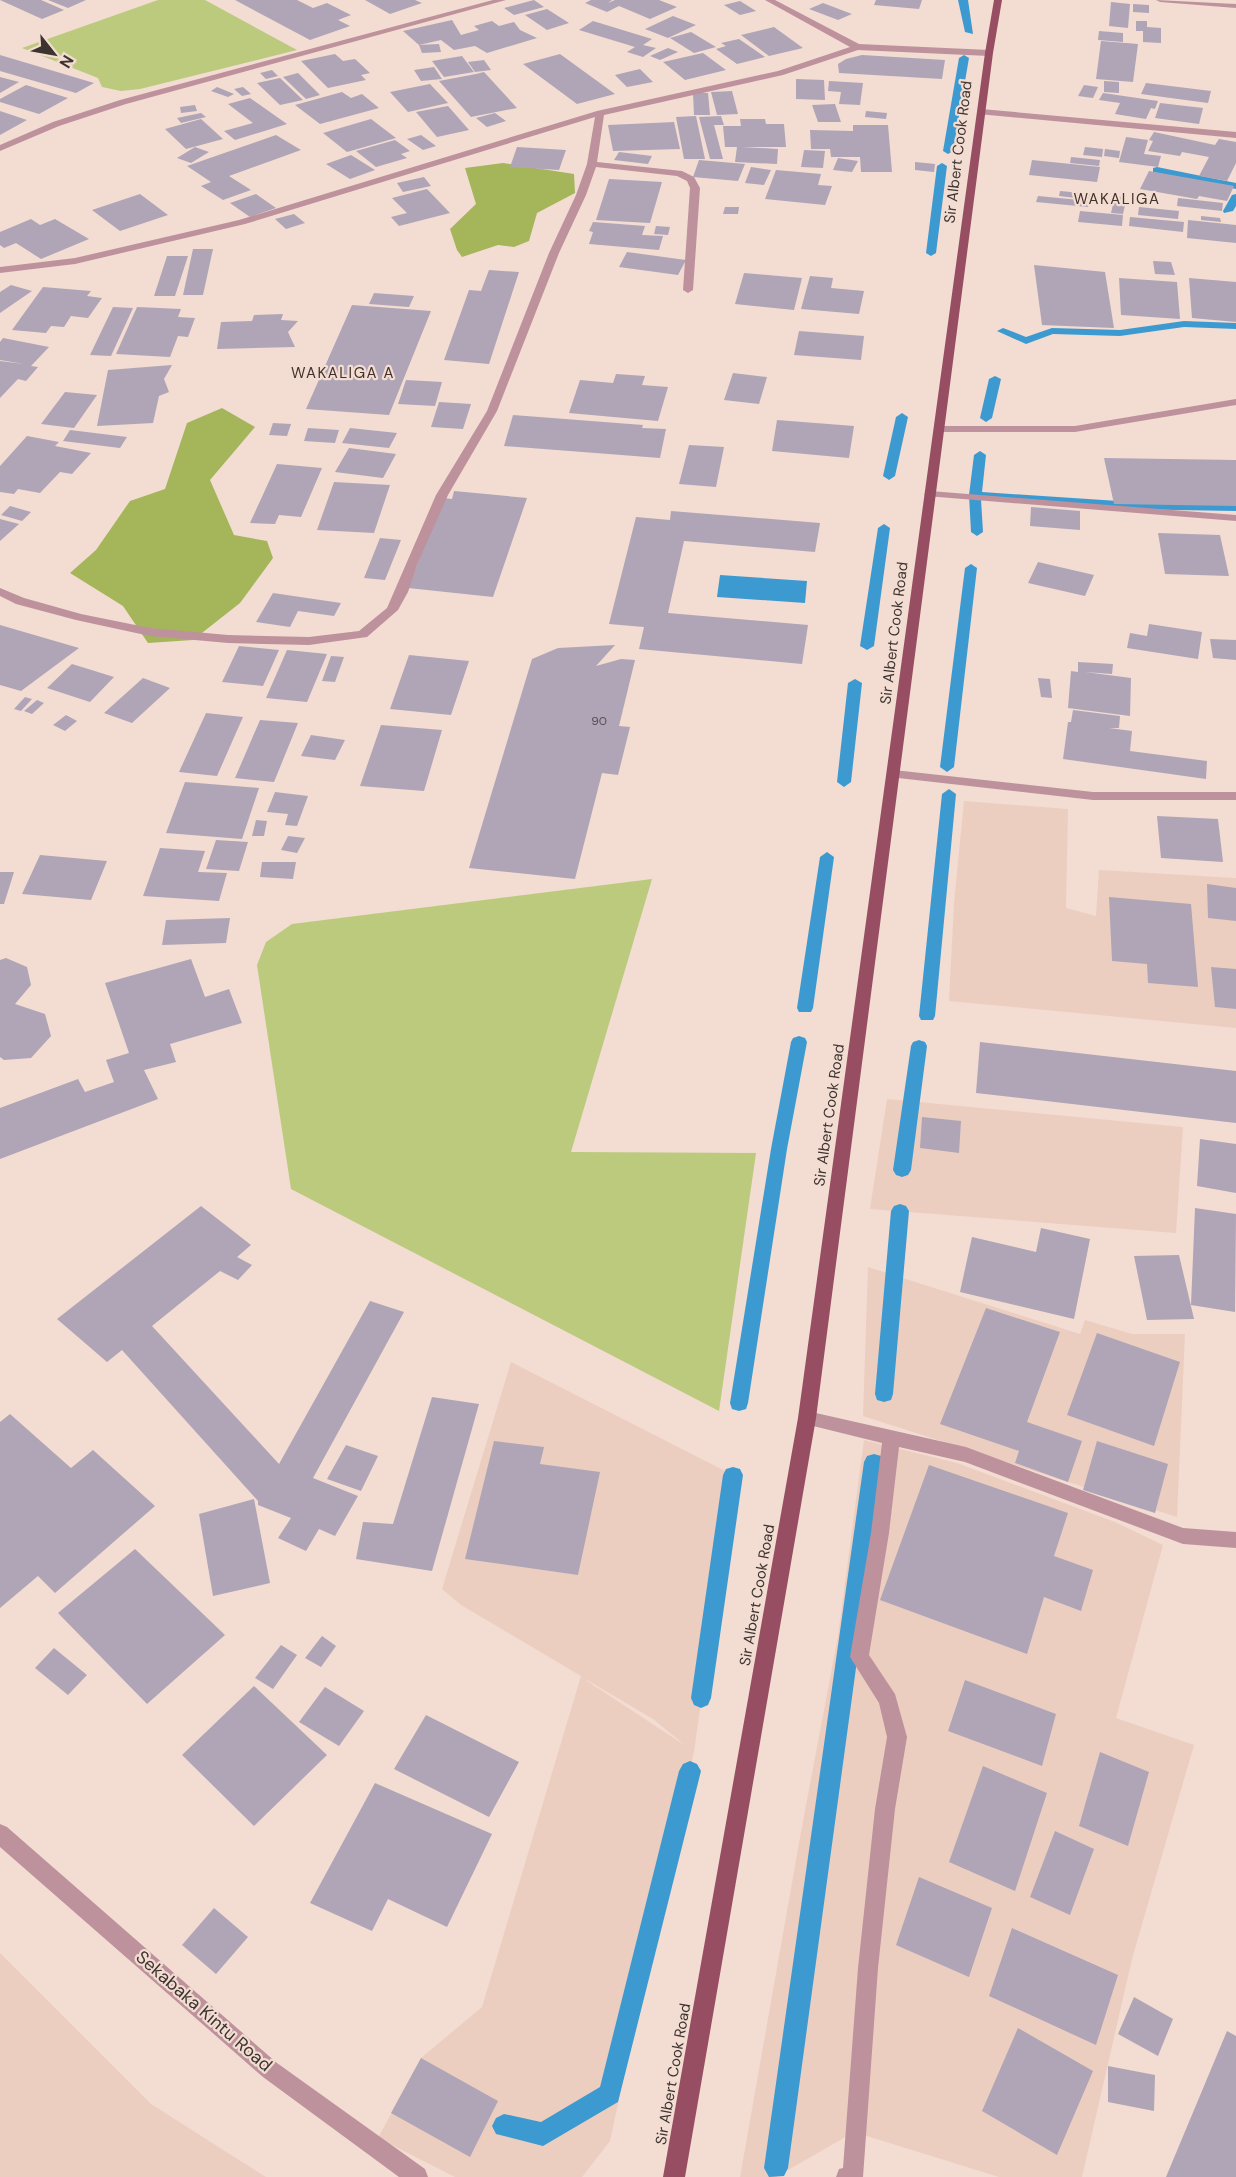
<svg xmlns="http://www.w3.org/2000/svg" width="1236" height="2177" font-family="'DM Sans',sans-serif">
<rect width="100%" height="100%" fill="#f3dcd2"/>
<path fill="#eccec0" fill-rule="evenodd" d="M964,801L1068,809L1066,908L1096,916L1099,870L1236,878V1028L949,1001L954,903Z
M887,1099L1183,1127L1176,1233L870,1209Z
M868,1267L1080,1334L1085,1320L1132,1334H1185L1177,1517L863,1416Z
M511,1362L733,1475L694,1752L610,2141L582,2177H455L378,2138L421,2058L482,2007L581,1676L461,1605L442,1589ZM587,1680L653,1719L686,1746L587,1681Z
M864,1440L957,1463L1115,1522L1163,1545L1116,1718L1194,1745L1132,1959L1082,2177H999L854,2132L776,2177H740L801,1832L838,1636Z
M0,1953L151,2104L266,2177H0Z"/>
<path fill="#bbca7d" d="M158,0H205L297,50L140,89L121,91L102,87L98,78L22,48Z
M652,879L571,1152L756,1153L719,1411L291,1189L257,965L266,942L292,924Z"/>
<path fill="#a5b55a" d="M503,163L574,174L575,193L537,213L529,241L514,247L498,245L462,257L457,250L450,229L476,204L465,168Z
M222,408L255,427L210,480L234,535L267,541L273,558L240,603L193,640L148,643L123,606L70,573L96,550L130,501L165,489L187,423Z"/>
<path fill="#3d9ad0" d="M720,575L807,581L805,603L717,597Z"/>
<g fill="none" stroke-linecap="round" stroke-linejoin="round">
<path fill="#3d9ad0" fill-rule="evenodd" d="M958,0H968L973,34L965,32Z
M964,55L969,58L953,151L948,154L943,151L959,58Z
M942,163L947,166L936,253L931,256L926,253L937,166Z
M1157,167L1236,183V189L1153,172V168Z
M1236,194V206L1233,211L1224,213L1223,211L1232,195Z
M1184,321L1236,323V329L1184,327L1120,336L1053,334L1026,344L997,331L1003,328L1026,337L1052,328L1120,330Z
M995,376L1001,379L992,418L986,422L980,418L989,379Z
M902,413L908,417L895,476L889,480L883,476L896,417Z
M980,451L986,455L982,492L1118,501L1236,503V511L1118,509L981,499L983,532L977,536L971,532L969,495L974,455Z
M884,524L890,528L874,646L867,650L860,646L878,528Z
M971,564L977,568L954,767L947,772L940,767L965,568Z
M855,679L862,683L851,782L844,787L837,782L848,683Z
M949,789L956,794L935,1016L933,1020H921L919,1016L942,794Z
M827,852L834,857L813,1008L811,1012H799L797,1008L820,857Z
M799,1036L805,1038L807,1042L787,1149L748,1403L746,1409L739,1411L732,1409L730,1403L771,1149L791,1042L793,1038Z
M919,1040L925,1042L927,1046L911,1170L908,1175L902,1177L896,1175L893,1170L911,1046L913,1042Z
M900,1204L906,1206L909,1211L893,1394L891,1400L884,1402L877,1400L875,1394L891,1211L894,1206Z
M874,1454L881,1456L884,1462L788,2168L784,2176L769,2177L764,2168L864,1462L867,1456Z
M733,1467L740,1469L743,1475L711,1698L708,1705L701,1708L694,1705L691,1698L723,1475L726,1469Z
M690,1761L697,1764L701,1771L618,2102L543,2146L496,2134L492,2126L496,2118L504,2114L541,2122L600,2087L679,1771L683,1764Z"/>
</g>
<path fill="#afa5b7" d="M0,0H41L64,10L42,19Z
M48,0H86L68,8Z
M235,0H297L313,8L327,3L351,15L338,20L350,26L310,40Z
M365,0H415L422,3L390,14Z
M534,0L544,7L514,15L504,8Z
M591,0H612L608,3L615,0H659L677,7L650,19L619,6L607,12L585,3Z
M876,0H922L919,9L874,5Z
M740,1L756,11L740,15L724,5Z
M1111,2L1130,4L1128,28L1109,26Z
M823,3L852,14L838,20L809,9Z
M1133,4L1149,5V13L1133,12Z
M547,9L569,23L547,30L525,15Z
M673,16L696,25L668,38L645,29Z
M452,20L461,35L479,30L474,26L492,21L499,26L514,22L520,30L537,38L487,53L475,46L454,50L441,40L419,45L439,44L441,52L422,53L419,45L403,31Z
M593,21L652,39L643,45L656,48L643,57L627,52L635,47L579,30Z
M1136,21H1147V27L1161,28V43L1143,42V31H1136Z
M774,27L803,48L769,56L741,35Z
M1099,31L1123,33V42L1098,40Z
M691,32L716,47L694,53L670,38Z
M739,39L765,57L737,64L716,49L726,46L721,43Z
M1101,41L1138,44L1133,82L1096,79Z
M668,48L678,52L660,60L650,56Z
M703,53L726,70L685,80L663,62Z
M335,54L343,61L355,59L370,73L361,75L366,80L328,88L301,61Z
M560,54L615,94L577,104L523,64Z
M0,55L94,83L76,93L0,71Z
M862,55L945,60L942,79L839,73L838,64L846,59Z
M462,56L474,72L444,77L432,61Z
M484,60L491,70L475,72L468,62Z
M434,67L442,79L421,81L414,70Z
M640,69L653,82L627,87L615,75Z
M272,70L278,76L266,79L260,73Z
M484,72L517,108L471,117L439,81L476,74L478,77L476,74Z
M298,73L320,95L306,99L283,77Z
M0,77L19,82L0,93Z
M280,78L303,100L280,105L257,83Z
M796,79L824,80L825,100L796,99Z
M829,81L863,83L860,105L839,104L841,92L828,91Z
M1104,81L1119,82V93L1104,92Z
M1146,83L1211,91L1208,103L1141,94Z
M430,84L448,103L408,112L390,92Z
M26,85L68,98L39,114L0,102V99Z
M1084,85L1098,87L1093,98L1078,96Z
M217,87L234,94L228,97L211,91Z
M243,87L251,94L242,96L234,89Z
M732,91L738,114L717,115L711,92Z
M342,92L351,98L362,94L379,108L320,124L295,105Z
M693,93H708L710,115H694Z
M1103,93L1158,101L1155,109L1151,108L1146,119L1115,114L1120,103L1099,100Z
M250,98L287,124L235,140L224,131L253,123L228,104Z
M1160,103L1203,108L1199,124L1155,118Z
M835,104L841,122H818L812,105Z
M195,105L197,111L181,113L180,107Z
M448,106L469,130L437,137L416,112Z
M0,111L27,120L0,135Z
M866,111L887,113L886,119L865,117Z
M201,113L206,117L181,123L177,118Z
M495,113L506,121L487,127L476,118Z
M696,116L705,159H684L676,117Z
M721,116L724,125H714L723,159H710L699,117Z
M201,119L223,139L186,149L165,129Z
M371,119L396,138L347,152L323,133Z
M740,119H765L766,124H784L786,147H742L778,149L777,164L735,162L737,147H725L723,126H741Z
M674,122L680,149L613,151L608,125Z
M853,125H888L892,172H861L860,157H831L830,149H811L810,130L853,131Z
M1154,132L1215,145L1219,139L1236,142V163L1227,181L1199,176L1209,157L1182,152L1180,156L1148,151L1153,141L1149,140Z
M276,135L301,150L229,176L251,190L223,200L201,186L211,182L187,166Z
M421,135L436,146L423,150L407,139Z
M1126,137L1148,140L1144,154L1161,156L1158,167L1119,162Z
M395,140L410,151L401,154L407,158L376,167L356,151Z
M195,147L209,152L191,163L177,158Z
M517,147L566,150L559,170L510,167Z
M1085,147L1103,149L1102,157L1083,155Z
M1105,149L1120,151L1119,158L1104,156Z
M804,150L825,151L823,168L801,167Z
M619,152L652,156L648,164L614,160Z
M351,155L375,170L350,179L326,164Z
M1071,157L1100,160L1099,166L1070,163Z
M838,158L858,161L852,172L833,170Z
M699,160L745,164L738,181L693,177Z
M1032,160L1100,167L1097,182L1029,175Z
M915,162L935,164L934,172L915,170Z
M751,167L771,170L764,185L745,183Z
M776,170L821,174L818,185L832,186L825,205L765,199Z
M1149,171L1234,186L1227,201L1199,196L1197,199L1140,189Z
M424,177L431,186L403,192L397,183Z
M609,179L662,182L650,223L596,220Z
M427,189L450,213L399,226L391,217L407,213L392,198Z
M1060,191L1093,194L1092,200L1059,196Z
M140,194L168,215L120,231L92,210Z
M256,194L276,208L250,217L230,203Z
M1038,196L1090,201L1088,207L1036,202Z
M1115,196L1122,197L1121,200L1126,201L1123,214L1111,213Z
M1178,198L1223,203L1222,211L1177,206Z
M725,207H739L738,214H723Z
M1139,207L1179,211L1178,219L1138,215Z
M1080,211L1123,215L1122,226L1078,222Z
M294,214L305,223L286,229L275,219Z
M1201,216L1220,218L1221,222L1201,220Z
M1130,217L1184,222L1183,232L1129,226Z
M31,219L40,225L55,219L89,239L41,259L16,243L4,248L0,245V232Z
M1188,220L1236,225V243L1187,238Z
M593,222L645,226L642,235L663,236L659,250L589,244L593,232L589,231Z
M656,226L670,227L668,235L654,234Z
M193,249H213L203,295H183Z
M627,252L686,260L678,275L619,267Z
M167,256H188L175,296H154Z
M1153,261L1171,262L1175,275L1155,274Z
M1034,265L1105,272L1114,328L1042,325Z
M489,270L519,272L489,364L444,360L469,290L481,291Z
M744,273L802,278L794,310L735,304Z
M810,276L833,278L831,288L864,291L859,314L801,309Z
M1119,278L1177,282L1180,319L1121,315Z
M1189,278L1236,282V322L1192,318Z
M11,285L32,291L0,313V292Z
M43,287L91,291L87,296L102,298L88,318L71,316L64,327L51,326L46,333L12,330Z
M374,293L414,296L409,307L369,304Z
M352,305L431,311L389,415L306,409Z
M113,307L133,308L111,356L90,355Z
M137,307L181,309L178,317L195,318L188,337L178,336L170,357L116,354Z
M283,314L281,320L298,321L288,332L295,347L217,349L221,322L252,321L254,315Z
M799,331L864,336L861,360L794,355Z
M3,338L49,347L31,366L38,367L26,381L18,379L0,398V361L24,364L0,360V342Z
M172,365L164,379L169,392L159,396L153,423L97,426L108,370Z
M733,373L767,377L759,404L724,400Z
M616,374L645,376L642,385L668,387L658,421L569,413L580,380L613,383Z
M406,380L442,382L435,406L398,404Z
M65,392L97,395L74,428L41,424Z
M439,402L471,404L463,429L431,427Z
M513,415L643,425L642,428L666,429L660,458L504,446Z
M777,420L854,426L849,458L772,451Z
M273,423L291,424L287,436L269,435Z
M308,428L339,430L335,443L304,441Z
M350,428L397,433L389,448L342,443Z
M70,430L127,437L120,448L63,441Z
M27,436L59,442L55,446L91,453L72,474L60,472L40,493L18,489L14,494L0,492V466Z
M689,445L724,447L716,487L679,484Z
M349,448L396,454L383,478L335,472Z
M1104,458L1236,460V506L1114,504Z
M277,464L322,468L301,517L279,515L275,524L250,523Z
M334,482L390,485L374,533L317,530Z
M454,491L527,498L493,597L408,588L443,498L452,499Z
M10,506L31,512L22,521L1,515Z
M1031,507L1080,511V530L1030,526Z
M671,511L820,523L815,552L684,541L668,613L808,625L802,664L639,649L644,627L609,624L636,517L670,520Z
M0,519L19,524L0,541Z
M1158,533L1220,535L1229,576L1165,574Z
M380,538L401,540L385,580L364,578Z
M1038,562L1094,575L1085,596L1028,583Z
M273,593L341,603L334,616L298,611L290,627L256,622Z
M1149,624L1202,632L1198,659L1127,648L1130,633L1147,636Z
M0,625L79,648L21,691L0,685Z
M1210,639L1236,640V660L1213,658Z
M615,645L596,666L621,659L635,660L619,726L630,727L618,775L602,773L575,879L469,868L532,659L558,648Z
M239,646L279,650L263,686L222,682Z
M287,650L327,654L307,702L266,698Z
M409,655L469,661L451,715L390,709Z
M331,656L344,657L335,682L322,681Z
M1078,662L1113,664L1112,674L1085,672L1131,678L1130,716L1068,708L1071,671L1078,672Z
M72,664L114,677L90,702L47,688Z
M143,678L170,688L132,723L104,713Z
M1038,678L1050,679L1052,698L1041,697Z
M25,697L32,699L21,711L14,709Z
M37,700L44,703L32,714L24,711Z
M1073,710L1120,716L1119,728H1109L1132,731L1130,751L1207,761L1206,779L1063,759L1068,722H1071Z
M206,713L243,717L217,776L179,772Z
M66,715L77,721L65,731L53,725Z
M260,720L298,723L274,782L235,778Z
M381,725L442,730L424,791L360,786Z
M311,735L345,740L335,760L301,756Z
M185,782L259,788L242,839L166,833Z
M275,792L308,796L297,826L285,825L288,814L267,812Z
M1157,816L1218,819L1223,862L1161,858Z
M256,820L267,821L264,836H252Z
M288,836L305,838L297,853L281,850Z
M216,840L248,842L239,871L206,869Z
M160,848L205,851L198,872L227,873L219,901L143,896Z
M40,855L107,861L91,900L22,894Z
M262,862H296L293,879L260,877Z
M0,872H14L4,904H0Z
M1207,884L1236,888V921L1208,918Z
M1109,897L1191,904L1198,987L1148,983L1147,964L1112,961Z
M230,918L226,943L162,945L166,920Z
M6,958L27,967L31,985L15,1004L45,1014L51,1036L31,1058L4,1060L0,1057V960Z
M191,959L205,997L229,989L242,1023L170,1044L176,1062L144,1070L158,1099L0,1159V1108L78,1079L85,1092L114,1082L106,1060L129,1053L105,983Z
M1211,967L1236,969V1009L1215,1007Z
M980,1042L1236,1071V1123L976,1093Z
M922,1117L961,1121L959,1153L920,1148Z
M1200,1139L1236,1144V1193L1197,1186Z
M201,1206L251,1245L237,1257L252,1265L238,1280L220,1271L152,1326L279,1464L370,1301L404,1312L313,1478L358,1496L335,1536L319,1529L306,1551L278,1538L291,1518L258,1505V1501L122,1350L107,1362L57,1319Z
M1195,1208L1236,1214L1235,1312L1191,1305Z
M1041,1228L1090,1239L1074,1319L960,1292L972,1237L1036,1252Z
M1179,1255L1194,1319L1147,1320L1134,1256Z
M986,1308L1060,1332L1027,1422L1082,1441L1068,1482L1015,1463L1019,1451L940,1424Z
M1097,1333L1180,1362L1154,1446L1067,1415Z
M432,1397L479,1404L432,1571L356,1559L363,1522L393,1524Z
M10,1414L71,1468L93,1450L155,1506L55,1593L38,1576L0,1608V1422Z
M494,1441L544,1447L540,1464L600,1472L578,1575L465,1559Z
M1097,1441L1168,1464L1155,1513L1083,1490Z
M346,1445L378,1456L361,1491L327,1479Z
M929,1465L1068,1513L1054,1556L1093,1570L1081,1611L1044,1597L1027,1654L880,1600Z
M254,1499L270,1583L213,1596L199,1514Z
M135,1549L225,1635L147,1704L58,1613Z
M322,1636L336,1646L321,1667L305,1658Z
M281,1645L297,1655L273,1689L255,1678Z
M54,1648L87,1675L68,1695L35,1668Z
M965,1680L1056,1714L1042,1766L948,1731Z
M254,1686L327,1755L254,1826L182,1755Z
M325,1687L364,1711L339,1746L299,1722Z
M426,1715L519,1762L489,1817L394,1769Z
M1100,1752L1149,1772L1128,1846L1079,1826Z
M983,1766L1047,1793L1015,1891L949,1862Z
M375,1783L492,1834L447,1927L388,1899L372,1931L310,1903Z
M1055,1831L1094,1849L1070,1915L1030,1897Z
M919,1877L992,1908L969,1977L896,1945Z
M214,1908L248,1937L216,1974L182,1945Z
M1012,1928L1118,1975L1096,2045L989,1996Z
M1134,1997L1173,2019L1158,2056L1118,2034Z
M1018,2028L1093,2071L1057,2155L982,2111Z
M1227,2031L1236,2036V2177H1166Z
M421,2058L498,2101L470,2157L391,2113Z
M1108,2066L1155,2075L1154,2111L1108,2102Z"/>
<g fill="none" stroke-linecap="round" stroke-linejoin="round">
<path fill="#bd929c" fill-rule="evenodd" d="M493,0H506L126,104L59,126L0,151V145L53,122L120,100Z
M765,0H775L859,44L989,50L993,53L989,56L858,50L783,75L604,115L597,162L682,171L694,177L700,188L693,290L688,293L683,290L690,188L687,181L677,176L596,167L586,195L559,253L497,411L448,495L417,565L408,592L398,610L367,637L309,645L228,643L150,636L76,620L16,604L0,596V588L24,598L81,614L150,628L228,635L309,637L359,631L387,608L436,495L487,411L549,253L576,195L587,164L595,117L245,224L75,264L0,273V267L75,258L239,220L597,111L778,71L850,47Z
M1156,0L1236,4V8L1160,2Z
M981,109L1236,132V138L978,114L977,112Z
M1236,399V405L1075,432H939L934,429L939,426H1075Z
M930,491L1236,515V521L926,496L924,494Z
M894,770L1093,792H1236V800H1093L889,777L887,774L889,771Z
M807,1411L966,1447L1183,1528L1236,1532V1548L1183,1544L965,1462L899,1447L889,1533L869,1655L895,1694L907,1737L895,1809L878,1968L863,2177H836L839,2169L843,2168L858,1968L875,1809L887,1737L879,1703L850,1657L871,1533L882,1443L801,1423L798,1418L801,1413Z
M0,1824L7,1827L277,2063L425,2169L428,2177H399L263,2077L0,1847Z"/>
<path fill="#974e63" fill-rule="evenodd" d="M994,0H1002L993,53L816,1418L685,2177H663L798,1418L985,53Z"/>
</g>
<g text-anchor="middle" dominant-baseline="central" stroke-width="4.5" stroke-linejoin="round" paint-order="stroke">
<g font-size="12" fill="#5a5052">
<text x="599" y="721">90</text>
</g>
<g font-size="15" fill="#3d3430" stroke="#f3dcd2">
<text transform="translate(958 152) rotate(-83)">Sir Albert Cook Road</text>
<text transform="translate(894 633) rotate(-83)">Sir Albert Cook Road</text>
<text transform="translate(829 1115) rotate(-82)">Sir Albert Cook Road</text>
<text transform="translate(757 1595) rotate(-80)">Sir Albert Cook Road</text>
<text transform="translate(673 2074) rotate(-80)">Sir Albert Cook Road</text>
</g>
<g font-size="15" letter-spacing="1.5" fill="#43322a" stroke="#f3dcd2">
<text x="1117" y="199">WAKALIGA</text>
<text x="343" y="373">WAKALIGA A</text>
</g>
<g font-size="18" fill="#3d3430" stroke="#f3dcd2">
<text transform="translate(204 2011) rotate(41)">Sekabaka Kintu Road</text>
</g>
</g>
<g transform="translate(54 54) rotate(121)" stroke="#f3dcd2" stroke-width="4.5" paint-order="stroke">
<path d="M0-4.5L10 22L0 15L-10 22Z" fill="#3d3430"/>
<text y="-9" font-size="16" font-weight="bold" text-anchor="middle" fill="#3d3430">N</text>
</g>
</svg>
